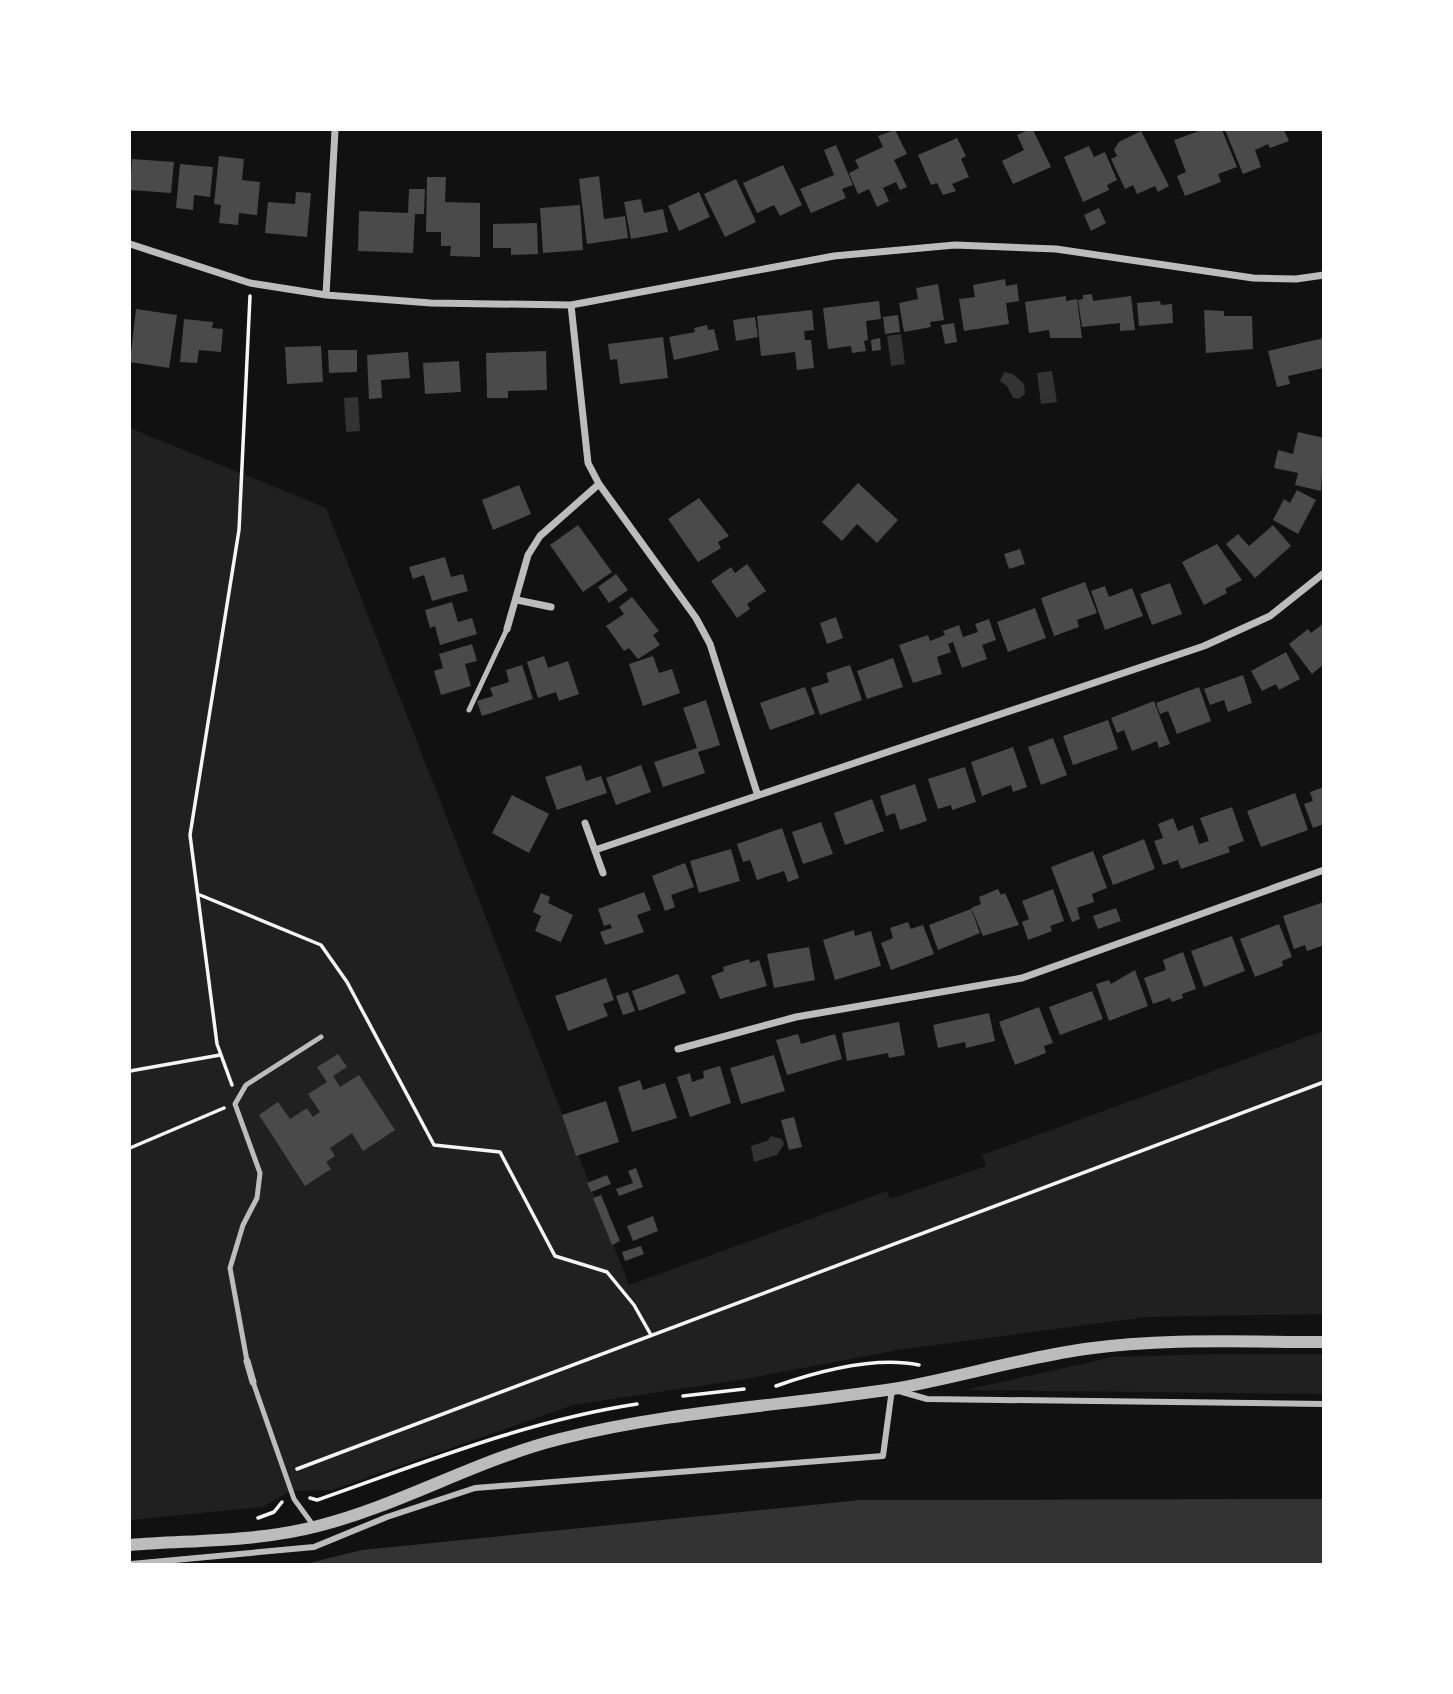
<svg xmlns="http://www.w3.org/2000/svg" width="1453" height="1694" font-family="'PT Sans',sans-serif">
<rect width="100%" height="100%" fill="#111"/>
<path fill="#202020" d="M130,428L326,508L629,1285L887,1191L890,1199L986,1166L982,1155L1323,1031V1314L1146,1317L898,1350L745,1379L573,1405L332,1490L291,1491L262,1507L130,1520Z
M1218,1354H1323V1394L965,1390L1113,1357Z"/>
<path fill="#333" d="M901,334L905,364L891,366L887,336Z
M1052,371L1057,402L1041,404L1037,373Z
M1004,372L1013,374L1024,384L1025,394L1019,399L1013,398L1007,386L1000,381Z
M358,397L360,431L346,432L344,398Z
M771,1136L782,1139L784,1144L777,1155L754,1162L751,1146L767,1141Z
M1323,1499V1564H305L362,1550L861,1500Z"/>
<path fill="#4a4a4a" d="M895,130L907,154L894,160L907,187L900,190L896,182L883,188L889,201L877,207L869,189L858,194L849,173L859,168L855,160L883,147L878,136Z
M1028,130H1033L1051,167L1013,184L1002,161L1024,150L1017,135Z
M1202,130H1222L1237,167L1218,174L1221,182L1185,196L1177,176L1186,172L1174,140Z
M1225,130H1284L1289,141L1270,148L1268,144L1255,150L1261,167L1243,174Z
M1141,131L1169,186L1158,192L1155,186L1137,194L1133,185L1125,189L1111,159L1117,156L1114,150L1119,142Z
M957,138L966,156L961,159L969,177L952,184L956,191L943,195L937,183L931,185L918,155Z
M836,145L853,185L842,189L846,198L811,213L800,189L834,175L824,150Z
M1089,146L1094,157L1105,152L1117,180L1107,185L1109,190L1083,202L1064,157Z
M219,156L244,159L242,180L260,182L257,215L239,213L238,225L219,223L221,205L214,204Z
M132,159L174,162L171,193L130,190Z
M180,164L213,167L210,197L194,195L193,210L176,208Z
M783,165L802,205L780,216L774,205L757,213L743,183Z
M599,176L604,219L625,216L628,238L587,244L579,179Z
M427,177H446L445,202L480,203V257L450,256L451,246H441V232H426Z
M736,179L756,222L725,237L704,194Z
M409,189H425L424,214H415L413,253L358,251L359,211L408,213Z
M296,192L311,193L307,237L265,233L268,202L295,204Z
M699,192L710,217L679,231L668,206Z
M641,199L644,213L663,209L668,232L631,239L624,202Z
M580,205L583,250L543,253L540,208Z
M1099,208L1106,223L1091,231L1084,215Z
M537,223L538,254L511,255V248H493V224Z
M1005,279L1006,286L1017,284L1019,301L1006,303L1009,324L964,331L959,299L975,297L973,285Z
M938,284L944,320L930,322L931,327L904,332L899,303L918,299L916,288Z
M1092,294L1093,301L1131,296L1135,330L1120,331V323L1082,327L1078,300L1083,299V295Z
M1066,296V301L1077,299L1082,338H1050L1049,330L1029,333L1025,302Z
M879,301L881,319L866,321L868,340L864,341L866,351L852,353L851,346L828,349L823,308Z
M1160,301L1161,305L1172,304L1173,323L1139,326L1137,303Z
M136,309L177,315L169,368L130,362Z
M812,310L814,330L804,331L805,340H811L814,368L797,370L795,352L761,356L757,316Z
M1204,310L1224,311V316H1252L1253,349L1206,353Z
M898,315L900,332L885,334L883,317Z
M755,317L758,337L736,341L733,320Z
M184,319L213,322L212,328L223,329L221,352L199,350L197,363L180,362Z
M954,323L957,342L945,344L941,325Z
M707,325L708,330L714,329L719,350L674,360L669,337L695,332L694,328Z
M663,337L668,378L620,384L617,359L610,360L608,344Z
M880,338L881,350L872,351L871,340Z
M1324,338V368L1288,376L1290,384L1277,387L1268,351Z
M321,346L323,382L287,384L285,347Z
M328,350H357V372L329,373Z
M546,351L547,390L508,391V398H487L486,353Z
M408,352L410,378L381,380L382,398L369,399L367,355Z
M459,361L461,392L425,394L423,363Z
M1298,432L1324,438L1321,491L1295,485L1298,473L1274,468L1278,450L1293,454Z
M858,483L898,520L877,543L857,524L842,541L822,522Z
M519,485L531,514L493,530L482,500Z
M1297,490L1316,500L1298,534L1273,520L1284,499L1290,503Z
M699,498L729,536L718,542L721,548L698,562L668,519Z
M578,525L612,572L583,592L550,545Z
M1273,525L1291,546L1255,578L1226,544L1238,534L1249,546Z
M1217,544L1242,580L1225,589L1227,593L1204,605L1182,562Z
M1020,549L1025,564L1009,569L1004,554Z
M445,557L451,577L463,574L468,591L432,601L424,575L413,579L409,567Z
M747,564L766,591L747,604L750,609L737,618L711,581L731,567L735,573Z
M616,574L628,590L609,603L598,587Z
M1085,582L1097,613L1077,620L1079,627L1054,636L1041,598Z
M1170,583L1182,614L1152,625L1140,594Z
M1105,586L1109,597L1132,588L1143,616L1105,630L1091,591Z
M632,597L659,631L653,635L660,645L638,659L629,648L624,651L606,626L624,614L619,607Z
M452,602L458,622L472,618L477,634L440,645L435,626L430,628L425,610Z
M1035,608L1046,638L1008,652L997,622Z
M836,617L843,638L827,644L820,623Z
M989,619L996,640L982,645L987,659L962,668L953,642L948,644L951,652L937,657L942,674L913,683L899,645L928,635L930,641L945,635L943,631L959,625L963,637L978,632L975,624Z
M1324,623V664L1312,674L1289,644L1308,629L1311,633Z
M472,644L477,661L465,664L471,686L441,695L434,671L443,668L439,654Z
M1286,652L1300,679L1279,690L1276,684L1262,691L1251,671Z
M544,656L548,668L568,661L579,694L559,701L556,692L538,698L527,662Z
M653,656L659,673L672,669L680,693L643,706L629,664Z
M893,658L903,687L867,699L857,671Z
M522,665L533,699L482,716L477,701L493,696L490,688L509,682L506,670Z
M850,665L862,700L820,715L811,688L829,682L826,673Z
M1243,675L1252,703L1228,712L1224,700L1210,705L1204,689Z
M805,687L815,714L770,730L760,703Z
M1199,687L1211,721L1177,734L1168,711L1160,714L1156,703Z
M706,700L720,745L698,752L705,773L663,787L654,762L697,748L683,708Z
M1154,701L1170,744L1159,748L1157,741L1132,751L1124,730L1117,733L1111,718Z
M1108,720L1118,749L1073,765L1063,736Z
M1053,738L1067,775L1041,785L1028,747Z
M1013,747L1027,787L1013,792L1011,785L982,796L971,762Z
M581,765L586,781L601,776L607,793L557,810L545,777Z
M641,765L651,792L616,805L606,778Z
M965,767L976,802L952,810L951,805L938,809L928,779Z
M915,784L927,821L900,830L895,813L886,816L880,796Z
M1324,787V824L1313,828L1304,804L1313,801L1310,792Z
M1295,793L1308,830L1261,847L1247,811Z
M512,795L549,814L529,853L492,833Z
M872,799L884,831L845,845L834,813Z
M1232,807L1244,841L1228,847L1230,852L1181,869L1178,860L1163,865L1154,841L1163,838L1158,824L1173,818L1178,831L1193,825L1199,844L1209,841L1200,818Z
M821,822L833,854L803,864L792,832Z
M782,828L799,878L788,882L784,871L757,880L750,860L743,862L737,844Z
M1144,839L1155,869L1113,885L1102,856Z
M731,849L740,881L699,893L690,861Z
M1093,851L1107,888L1092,894L1094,902L1077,908L1080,919L1072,922L1051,867Z
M685,863L694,887L671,895L675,907L665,911L652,876Z
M998,889L1001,895L1005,893L1019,925L983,936L971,908L981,904L979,897Z
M1053,889L1064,921L1050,926L1052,931L1028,940L1022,922L1029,919L1022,901Z
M644,892L651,910L637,915L644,932L605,945L600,932L612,928L610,924L604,926L598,909Z
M541,893L550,897L548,903L573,915L561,942L535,931L541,916L533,912Z
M1324,902V945L1307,951L1305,945L1294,949L1283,916Z
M1116,908L1121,921L1098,929L1093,916Z
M971,909L980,933L938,950L929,925Z
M908,922L911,929L923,925L934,954L891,970L881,943L893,938L890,928Z
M1279,924L1292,957L1282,961L1283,966L1255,977L1240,939Z
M854,930L855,936L871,931L881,966L835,980L823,940Z
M1232,936L1245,971L1204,987L1191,951Z
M809,947L815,980L774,988L767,954Z
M1183,952L1196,989L1182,994L1183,998L1172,1002L1170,998L1153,1004L1144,978L1166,970L1163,960Z
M749,959L750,963L759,960L767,986L720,999L711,976L724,971L723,967Z
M1135,970L1148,1006L1109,1021L1096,984L1109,980L1111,984Z
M678,974L686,993L639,1011L632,991Z
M606,978L614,1000L603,1004L608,1016L568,1031L555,996Z
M1092,991L1103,1019L1060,1035L1049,1007Z
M628,992L635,1011L623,1015L616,996Z
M1039,1007L1053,1043L1044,1046L1046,1053L1015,1065L999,1022Z
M989,1013L995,1041L966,1048L965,1042L938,1048L933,1025Z
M899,1022L905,1055L889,1058L888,1053L847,1061L842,1033Z
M798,1034L801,1044L835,1034L842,1059L787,1075L776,1040Z
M338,1054L347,1067L333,1076L340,1087L359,1075L395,1130L363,1151L352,1133L330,1148L335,1156L326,1162L331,1169L305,1186L259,1115L278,1102L290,1119L307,1108L313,1117L320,1112L308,1094L327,1082L317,1067Z
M774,1055L785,1091L741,1104L730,1068Z
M720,1066L731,1103L690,1117L677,1077L690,1073L692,1082L704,1078L703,1071Z
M640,1080L643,1090L665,1083L677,1118L632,1132L618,1087Z
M606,1101L619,1142L576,1156L562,1115Z
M794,1117L802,1147L789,1150L781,1120Z
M636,1168L643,1187L619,1196L616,1189L633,1183L628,1171Z
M607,1175L611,1184L591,1192L587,1183Z
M601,1195L620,1241L612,1245L593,1198Z
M653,1216L658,1231L633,1241L627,1226Z
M641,1246L644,1254L625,1261L622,1252Z"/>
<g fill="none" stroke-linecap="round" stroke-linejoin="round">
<path stroke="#f5f5f5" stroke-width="3.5" d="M200,895L321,945L347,982L434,1145L500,1152L555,1256L607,1272L634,1305L651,1335
M130,1071L220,1055
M232,1085L217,1044L190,835L239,530L250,296
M130,1148L224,1108
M776,1386C819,1371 874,1356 919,1365
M683,1396L744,1389
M297,1469L1324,1082
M310,1498L317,1500C423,1463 526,1421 637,1404
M258,1518L274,1512L282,1502"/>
<path stroke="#bcbcbc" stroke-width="5" d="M469,710L507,629
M247,1361L230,1268L243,1225L257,1198L260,1173L235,1104L246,1085L321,1037
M253,1382L294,1499L313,1525"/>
<path stroke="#bcbcbc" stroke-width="6" d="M131,1564L314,1547L387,1517L475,1488L883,1456L892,1389L927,1399L1324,1404"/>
<path stroke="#bcbcbc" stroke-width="7" d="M130,244L250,283L326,295L431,303L571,305L834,256L955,245L1056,249L1253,278L1296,279L1324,275
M326,295L335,130
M571,305L588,463L599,484L696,618L710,644L757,793
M517,600L551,607
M507,629L528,555L540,536L599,484
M585,823L603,873
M595,850L1204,646L1270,616L1324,573
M678,1049L796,1017L1022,978L1324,870
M247,1361L253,1382"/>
<path stroke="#bcbcbc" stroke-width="12" d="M130,1545C191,1540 258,1542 318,1526C401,1505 476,1460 560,1439C669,1411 782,1406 893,1389C957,1378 1021,1358 1085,1349C1164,1338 1244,1342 1324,1342"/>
</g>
<rect width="1453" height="1694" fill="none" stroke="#ffffff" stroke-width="262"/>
</svg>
